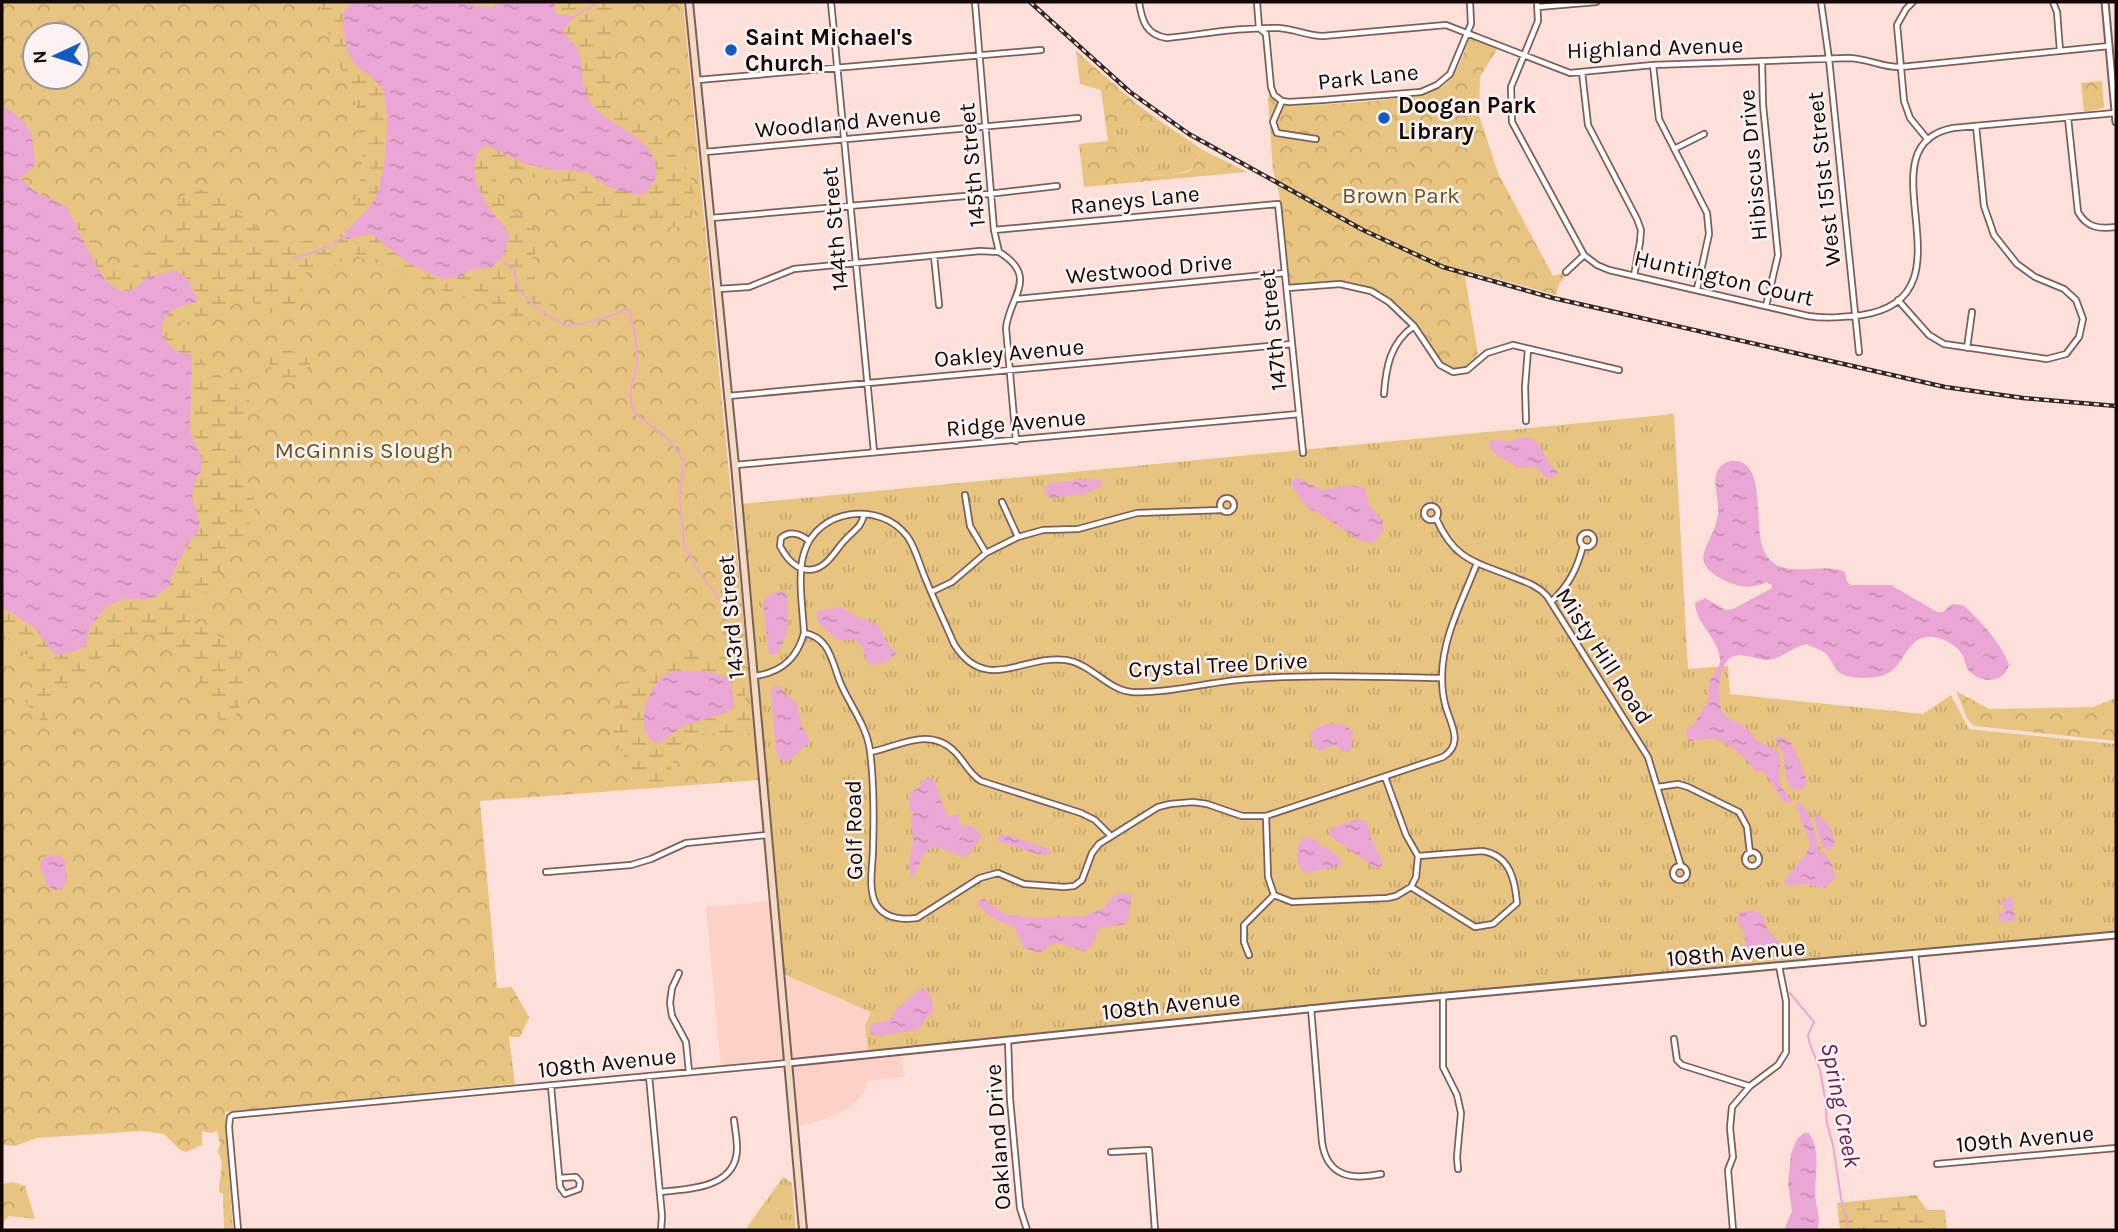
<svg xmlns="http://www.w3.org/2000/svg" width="2118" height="1232" font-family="Karla,sans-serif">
<defs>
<pattern id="grass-tufts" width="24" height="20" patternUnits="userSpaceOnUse" patternTransform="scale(1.75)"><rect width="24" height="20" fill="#e7c580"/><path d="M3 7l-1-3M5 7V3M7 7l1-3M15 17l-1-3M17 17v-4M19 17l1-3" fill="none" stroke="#c5a86d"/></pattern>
<pattern id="forest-crowns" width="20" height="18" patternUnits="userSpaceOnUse" patternTransform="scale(1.75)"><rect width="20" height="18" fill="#e7c580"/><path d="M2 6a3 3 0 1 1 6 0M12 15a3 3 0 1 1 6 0" fill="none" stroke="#c5a86d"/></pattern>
<pattern id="wetland-marsh" width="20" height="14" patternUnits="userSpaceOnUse" patternTransform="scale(1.75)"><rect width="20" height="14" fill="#e7c580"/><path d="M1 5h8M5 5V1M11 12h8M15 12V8" fill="none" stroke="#c5a86d"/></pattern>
<pattern id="water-ripples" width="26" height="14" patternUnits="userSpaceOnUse" patternTransform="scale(1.75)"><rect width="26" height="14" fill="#eaa6d4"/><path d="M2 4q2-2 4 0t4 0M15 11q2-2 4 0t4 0" fill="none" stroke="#c88db4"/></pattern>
</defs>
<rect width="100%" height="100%" fill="#fde0da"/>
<path fill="#fcd1c8" d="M771,901L786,1062L721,1068L706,907Z
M781,973L872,1012L865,1026L868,1053L789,1062Z
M902,1052L904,1077L867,1081L864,1092L849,1108L820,1121L795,1127L790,1065Z"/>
<path fill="url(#grass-tufts)" d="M1163,123L1203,150L1190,170L1171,175L1148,176L1116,137L1115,126Z
M1674,414L1688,669L1728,666L1730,694L1923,714L1951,695L1969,729L2116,744V932L1539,985L868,1053L865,1026L871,1012L781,973L741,504Z
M783,1177L792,1183L796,1230H745Z"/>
<path fill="url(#forest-crowns)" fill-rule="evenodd" d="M2,2H683L759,780L480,801L497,988L512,987L529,1017L520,1037H509L515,1084L225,1112L233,1230H224L223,1194L219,1192C218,1179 226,1164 218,1152L220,1144L217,1131L210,1133L202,1131V1145L186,1152L180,1150L164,1134L142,1131L37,1138L15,1146L2,1145ZM35,35H77V77H35Z
M1469,39H1475L1497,49L1480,77L1479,115L1498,173L1553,276L1563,273L1566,276L1559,284L1556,295L1464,270L1478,355L1464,367L1457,369L1447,367L1431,349L1407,313L1390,298L1370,288L1346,281L1289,284L1279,193L1273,171L1268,99L1269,93L1277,102L1292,106C1323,104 1428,102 1447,83C1458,72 1464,53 1469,39Z
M1076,51L1138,105L1163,123L1115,126L1116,137L1148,176L1171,175L1190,171L1203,150L1247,172L1084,187L1079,144L1108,141L1101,90L1080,84Z
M2102,81L2104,108L2084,112L2081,83Z
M1956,691L1989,709L2093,707L2116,698V741L1974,726L1967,719Z
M13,1182L25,1186L35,1219L9,1216L2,1223V1184Z"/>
<path fill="url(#wetland-marsh)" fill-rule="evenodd" d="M318,2H352L345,10C346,28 344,54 359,67C366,74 377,79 382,89C392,108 385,182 375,200C367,212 355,222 345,233L347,239L371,234L407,262L436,278L460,277L472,269L491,268C496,263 503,258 506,252C523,221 451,191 481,148L490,146L518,161L538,167L588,173L609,188L655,158C640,132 606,126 589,101C578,85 585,65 577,48C573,42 566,38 563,31L569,15H559L555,12L554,2H623L616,17L612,87L616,99L628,110L651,118C654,128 658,140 666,148C671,154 679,156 683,162C694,179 700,211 686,227H667L638,217L618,218L606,215L591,206L577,190L561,181L530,177L502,169L495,174C496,183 497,194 502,201C516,224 532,204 540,245L528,265C535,281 547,293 551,308L543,321L532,322L517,318L456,294L420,285L375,262L361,258L350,250L343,253L342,261L335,266L306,268C302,298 301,307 270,313C234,287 241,306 211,320C200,325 188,321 177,322L174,329C178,337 183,340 189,346C203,359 212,377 233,380L250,402C250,422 237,440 240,460C242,476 255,489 255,506C255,525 208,590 195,607L194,622C205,633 221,635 233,644C248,656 245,692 239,708C236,715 231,722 227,728L223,726C212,706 180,639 158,634C135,629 72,677 57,694C50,703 47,719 46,730C39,713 28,712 23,696C56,669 24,654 2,634V607L35,628L45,643L63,654L87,644C90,623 105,600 128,599C134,598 140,601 145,600C153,598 162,590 169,586L172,575L200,523L192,497L194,483L201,471L197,445L190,432L189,418L192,360C185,353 176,354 169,346C165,342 164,336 163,331C162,309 181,308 197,302V298L191,289L148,277C140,284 130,294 119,290C96,283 79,227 67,207L85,221L109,266L124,276L142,255L158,245L166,235L178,203L190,188L218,191L270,240C288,240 313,245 328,236C369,213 366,141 355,102C349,83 338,67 332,48C327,32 326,17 318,2Z
M268,346C276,346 302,354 311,356L310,364L296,380L289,377L283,382C273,374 269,363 264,352Z
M729,619L733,621L734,638L729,643H725L722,639V622Z
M733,647L742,658L746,705L753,712L755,732C741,736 730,734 716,733C682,732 672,759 665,787L644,789C634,771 620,753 614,733C612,724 613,715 608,706L621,699V686L654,661L694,650L721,652ZM678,671C697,671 716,669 731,682L734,705L728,712L683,726L658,744L646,736L647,704L661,678Z
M1916,1195L1927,1210H1945L1947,1230H1840L1837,1203Z"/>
<path fill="url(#water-ripples)" d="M352,2H447L492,7L503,2H554L555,12L559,15H569L573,17L563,31C566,38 573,42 577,48C586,67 578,88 593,106C617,133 661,136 656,180L645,193L637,195L610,188L588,173L570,170H552L524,163L487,146L481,148C467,168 478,190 490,209C496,218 505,225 509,235L506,252L491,268L472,269L460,277L441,279L407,262L371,234L347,239L343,237C351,223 366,214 374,200C386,182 393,103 380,86C374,77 363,72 356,65C345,53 343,29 343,13Z
M2,105L22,119L32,135L35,163L32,169L20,178L34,191L67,207L96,266L106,281L118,290L128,291L137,287L148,277L176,271L186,277L197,298V302C188,305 174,306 167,315C153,331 171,356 190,353L192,360L190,432L202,459L201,471L194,483L192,496L200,523L198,532L189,542L172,575L169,586L156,596L145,600L126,599L109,605L101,613L89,630L87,644C78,652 67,655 54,654L35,628L2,607Z
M1526,437C1543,440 1545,463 1558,472L1554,477L1546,478L1535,466L1519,468C1510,461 1495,457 1489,447L1491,440L1510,441Z
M1730,461C1770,457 1751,529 1765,553C1782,583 1820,560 1845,572L1847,582L1851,585H1891L1937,612H1943L1952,604L1963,605C1978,618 2003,645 2009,665C2004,683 1983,684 1970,672C1964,666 1966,659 1961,653C1957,646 1946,640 1939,638C1909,630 1907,660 1890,672C1879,679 1859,679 1847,676C1834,673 1834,662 1826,654C1821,649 1812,647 1806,644C1791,648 1782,659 1767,660C1755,660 1741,651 1730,658C1718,666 1714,708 1727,717C1733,721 1740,723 1746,728C1752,732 1755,740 1761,743C1769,747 1774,747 1780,754C1781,765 1777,776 1782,788C1785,793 1790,797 1793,801L1789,803L1783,801L1763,771H1754C1750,759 1727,741 1714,739C1706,738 1698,741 1690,741L1687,739L1686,730L1695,724C1699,713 1704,710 1708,700C1711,694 1707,690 1709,684C1711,674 1721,670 1720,659C1718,637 1696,624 1695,603L1705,598L1726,610L1733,609L1772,588V585L1766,582C1756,588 1742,588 1730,583C1680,561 1715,546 1718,513C1720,495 1705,469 1730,461Z
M1299,478L1322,490L1350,485L1365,488L1369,505L1383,521V531L1376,541L1370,543L1359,540L1319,513L1308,509L1291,485L1293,479Z
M1088,479L1100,480L1103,486L1081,495L1049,498L1044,492L1049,483Z
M785,591L787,596C789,617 790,636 777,654L769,655L763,602L770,594Z
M841,607L855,616L877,624L888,644L897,654L884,663L871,665L867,662L863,647L853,639L842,641L837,640L818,622L817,611Z
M678,671C696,671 716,669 731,682L734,705L728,712L683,726L658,744C633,735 646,690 662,677C667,673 672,673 678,671Z
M774,685L781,687L786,695L796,701L802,727L806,731L810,742L788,761L783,762L776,752L771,693Z
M1329,724L1344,725L1353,731L1352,747L1349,752H1343L1335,745L1319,751L1312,743L1310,735L1316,728Z
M1778,737L1785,738L1792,744L1807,780L1803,790L1792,789L1786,778L1783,752L1775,739Z
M934,778L941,800L949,817L959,814L960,825L972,826L983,836L966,857C951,857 936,837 923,856C919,863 918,871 912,877C906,866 912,853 913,841C913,832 909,823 913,812L910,809L909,793L919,788L921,780Z
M1798,802C1810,808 1817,836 1818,849C1828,855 1835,866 1835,878L1825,888L1806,884L1784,886C1788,869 1807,861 1810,843L1796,807Z
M1816,814C1827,819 1834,833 1835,845L1829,851L1822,847L1814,818Z
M1356,819L1367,821L1371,838L1383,862L1381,867L1375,868L1329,835L1330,829Z
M1000,835H1007L1050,849L1051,853C1039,859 1015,845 1000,842L997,838Z
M1311,838L1319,842L1320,847C1328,846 1341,856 1343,865L1307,873C1294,867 1296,850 1301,839Z
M49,855H59L65,861L67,881L62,889L53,890L47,885L40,866L44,857Z
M1130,893L1132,896L1127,924L1099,928L1092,946L1084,951L1057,943L1050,945L1041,953L1023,948L1015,927C999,921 986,917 977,902L983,898L1006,915L1038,918L1084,916L1104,908L1115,894Z
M2013,897L2015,921L1999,922L1998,914L2006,912L2001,901Z
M1747,910L1758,912L1764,917L1767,929L1780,943L1782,950L1757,952L1745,949C1744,944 1746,940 1745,936C1743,924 1726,918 1747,910Z
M922,988C931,991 933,1002 933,1011L917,1030L880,1036L870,1034L871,1024L891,1019L896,1009Z
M1804,1133H1809C1821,1151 1815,1172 1815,1193C1815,1206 1822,1217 1817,1230H1784L1792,1211L1788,1183L1791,1154L1797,1139Z"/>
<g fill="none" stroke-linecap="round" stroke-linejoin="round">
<path stroke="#eaa6d4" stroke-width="2" d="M573,17L599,2
M293,259L328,247L343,237
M501,260L514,270C516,275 516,281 518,286C523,299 554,322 569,325C578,326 593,321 602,319C611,317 618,311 627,309L630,311C633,327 638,343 637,360C636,380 624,392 635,413L669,440L684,461L680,498L684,545L700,574L721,601L725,609L726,620
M1790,993L1814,1022L1808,1035L1809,1041L1820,1070L1825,1098L1827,1124L1833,1145L1841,1198L1849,1230"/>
<defs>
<path id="minor" d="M831,2L874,452
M975,2L994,230L999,252C1040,277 1009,297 1006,328L1016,441
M1139,2C1142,21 1146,35 1167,38C1204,34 1242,27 1279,28C1294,29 1308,36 1323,36L1446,25L1570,73L1653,65L1848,58C1867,58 1883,68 1901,67L2109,46
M1257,2L1259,28L1266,34L1271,87L1274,95L1282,101
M1537,2L1538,21L1511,87L1512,122L1584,255L1597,265L1609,270L1808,316C1826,319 1844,317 1862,315C1981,297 1857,146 1953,128L2115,113
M1821,2L1829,59L1859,352
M1913,2L1906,9L1897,25L1904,101L1910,118L1928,140
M2053,2L2057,12L2060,51
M1538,7L1596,2
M1762,61L1763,105L1778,255L1766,306
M1653,65L1659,119L1707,213L1709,234L1697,289
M1582,72L1588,125L1637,219L1641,230L1640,242L1634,276
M697,80L1041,50
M1282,101L1289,102L1322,100L1421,92L1437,85L1450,74L1471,24L1470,2
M1282,101L1273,122L1277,133L1316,139
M2068,118L2078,212C2087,228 2099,229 2116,227
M1674,149L1704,134
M705,152L1078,118
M711,218L988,194L1057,186
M994,230L1278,204L1303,453
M934,256L939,305
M1566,272L1584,255
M1287,288L1340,284L1371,291L1389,302L1414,326L1440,365L1453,372L1467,370L1487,353L1513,345L1619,370
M718,289L749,287L794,269L980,251L999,252
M1017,299L1285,273
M1898,300L1929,335L1944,344L2047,359L2066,354L2079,337L2083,319L2076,300L2064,289L2035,277L2017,264L1994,235L1984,206L1976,126
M1967,348L1972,312
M1384,394C1386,367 1390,343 1414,326
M728,396L1292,344
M1526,421L1525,387L1528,349
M735,465L1299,414
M965,495L970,526L986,553
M1220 505a7 7 0 1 1 14 0a7 7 0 1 1-14 0Z
M1002,502L1018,537
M1424 513a7 7 0 1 1 14 0a7 7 0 1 1-14 0Z
M1436,518C1455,562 1477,562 1518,579C1529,583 1539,587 1547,596L1648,757L1681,866
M1580 540a7 7 0 1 1 14 0a7 7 0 1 1-14 0Z
M809,541C801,534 790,530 781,538L780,546C788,562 804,578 823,565C832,559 838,547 845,540C854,530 862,527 864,514
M931,592L952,582L986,553L1018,537L1043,530L1078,529L1137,513L1221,510
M1551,602C1569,585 1577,569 1583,546
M804,633C829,637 832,661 840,682C849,704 867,726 870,751C874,782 874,817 873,848C873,865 868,886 875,902C883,919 901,920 917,918L980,878L998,873L1024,884L1064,887L1074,886L1082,880L1092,853L1099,844L1158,807L1170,804L1193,802L1207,804L1242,816H1266L1443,757C1465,743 1450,724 1445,704C1443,696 1442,686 1442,677C1442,637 1463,600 1477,563
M754,676C781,673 797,659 804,633C803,610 797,575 804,553C817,509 879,500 907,536C916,548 920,567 926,580C935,602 945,623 954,644C986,695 1023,654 1066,660C1092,664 1107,690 1132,692C1168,694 1212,681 1249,679C1313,674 1378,677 1442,678
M871,752C900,746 930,726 955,752C965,762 969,774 981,781L1081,813L1095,820L1110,835
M1658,787L1678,784L1688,787L1739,812L1747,827L1750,853
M1266,816L1268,877L1274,895L1292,902L1387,898L1396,896L1411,887L1416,877L1418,856L1406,835L1385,777
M1745 859a7 7 0 1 1 14 0a7 7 0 1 1-14 0Z
M1673 873a7 7 0 1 1 14 0a7 7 0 1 1-14 0Z
M546,872L631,865L651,859L686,843L767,835
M1411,887L1475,927L1493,924L1517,903C1515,880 1510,855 1482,851L1418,856
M1915,953L1923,1023
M1249,955L1244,942V925L1274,895
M679,973L672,988L670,1003L672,1016L686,1042L689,1072
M1443,996V1067L1457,1095L1461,1113L1457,1157L1458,1169
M1311,1008L1322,1142C1327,1177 1352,1180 1381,1174
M1674,1039L1677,1060L1682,1065L1749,1086
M1008,1040L1010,1099L1020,1208L1027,1230
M649,1076L662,1216L661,1230
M551,1086L560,1187L565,1194L579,1189L580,1182L576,1177L559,1178
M1111,1152L1149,1150L1155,1230
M1937,1164L2116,1148
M660,1192C690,1189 737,1188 737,1148C737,1139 735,1129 734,1120
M238,1230L229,1127L230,1117L233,1115L788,1063
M1733,1230L1728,1170L1733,1157L1730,1128L1732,1107L1750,1086L1778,1065L1786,1052V1001L1779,966"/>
<path id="tertiary" d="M2105,2L2116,122
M788,1063L1347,1005L2116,935"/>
<path id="secondary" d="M689,2L735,465L803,1230"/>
</defs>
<use href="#minor" stroke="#7d5f59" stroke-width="8"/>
<use href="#tertiary" stroke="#7d5f59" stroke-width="9"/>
<use href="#secondary" stroke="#7d5f59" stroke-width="10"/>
<use href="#minor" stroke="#fff" stroke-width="4.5"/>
<use href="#tertiary" stroke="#fff" stroke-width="5"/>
<use href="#secondary" stroke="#f3dac3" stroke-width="6"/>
<defs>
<path id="rail" d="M1030,2L1130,92L1189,134L1363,230L1443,267L1553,298L1945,387L2023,398L2116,406"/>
</defs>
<use href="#rail" stroke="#332623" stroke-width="4.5"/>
<use href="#rail" stroke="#faf3f2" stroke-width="2" stroke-dasharray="5" stroke-linecap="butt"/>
</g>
<g fill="#1559c4" stroke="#faf3f2" stroke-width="2.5">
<circle cx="731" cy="50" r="7"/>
<circle cx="1384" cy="118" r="7"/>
</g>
<g text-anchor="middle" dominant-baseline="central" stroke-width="5" stroke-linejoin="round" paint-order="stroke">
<g font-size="23" font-weight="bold" fill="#130806" stroke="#faf3f2" text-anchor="start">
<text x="745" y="37">Saint Michael's<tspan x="745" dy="26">Church</tspan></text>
<text x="1398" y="105">Doogan Park<tspan x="1398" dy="26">Library</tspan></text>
</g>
<g font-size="23" fill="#130806" stroke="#faf3f2">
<text transform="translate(1655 48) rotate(-2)">Highland Avenue</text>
<text transform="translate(1368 77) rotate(-6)">Park Lane</text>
<text transform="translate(848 122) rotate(-5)">Woodland Avenue</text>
<text transform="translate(972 165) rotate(-95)">145th Street</text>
<text transform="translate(1753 165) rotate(-95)">Hibiscus Drive</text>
<text transform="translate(1824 179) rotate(-96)">West 151st Street</text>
<text transform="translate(1135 200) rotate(-6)">Raneys Lane</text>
<text transform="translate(835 229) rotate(-95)">144th Street</text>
<text transform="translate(1149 269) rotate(-5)">Westwood Drive</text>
<text transform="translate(1724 278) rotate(13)">Huntington Court</text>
<text transform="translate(1273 330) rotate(-96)">147th Street</text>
<text transform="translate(1009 353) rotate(-5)">Oakley Avenue</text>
<text transform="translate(1016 423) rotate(-5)">Ridge Avenue</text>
<text transform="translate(731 617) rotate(-95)">143rd Street</text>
<text transform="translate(1604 656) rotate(57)">Misty Hill Road</text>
<text transform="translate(1218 665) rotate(-3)">Crystal Tree Drive</text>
<text transform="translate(854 830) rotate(-91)">Golf Road</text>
<text transform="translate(1736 953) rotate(-5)">108th Avenue</text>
<text transform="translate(1171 1005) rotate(-6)">108th Avenue</text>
<text transform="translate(607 1063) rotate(-6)">108th Avenue</text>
<text transform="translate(998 1137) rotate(-94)">Oakland Drive</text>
<text transform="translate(2025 1139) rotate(-5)">109th Avenue</text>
</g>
<g font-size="23" fill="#6a521b" stroke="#faf3f2">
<text x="1401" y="195">Brown Park</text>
<text x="364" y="450">McGinnis Slough</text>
</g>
<g font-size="24" font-style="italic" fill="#6d205a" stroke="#faf3f2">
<text transform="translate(1841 1105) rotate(79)">Spring Creek</text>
</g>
</g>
<rect width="2118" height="1232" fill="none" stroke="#130806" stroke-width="7"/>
<g transform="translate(56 56) rotate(266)"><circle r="33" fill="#faf3f2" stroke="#9e9594" stroke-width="2"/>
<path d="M0-5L12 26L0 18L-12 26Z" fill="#1559c4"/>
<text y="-10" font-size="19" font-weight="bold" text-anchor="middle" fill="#130806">N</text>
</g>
</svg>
